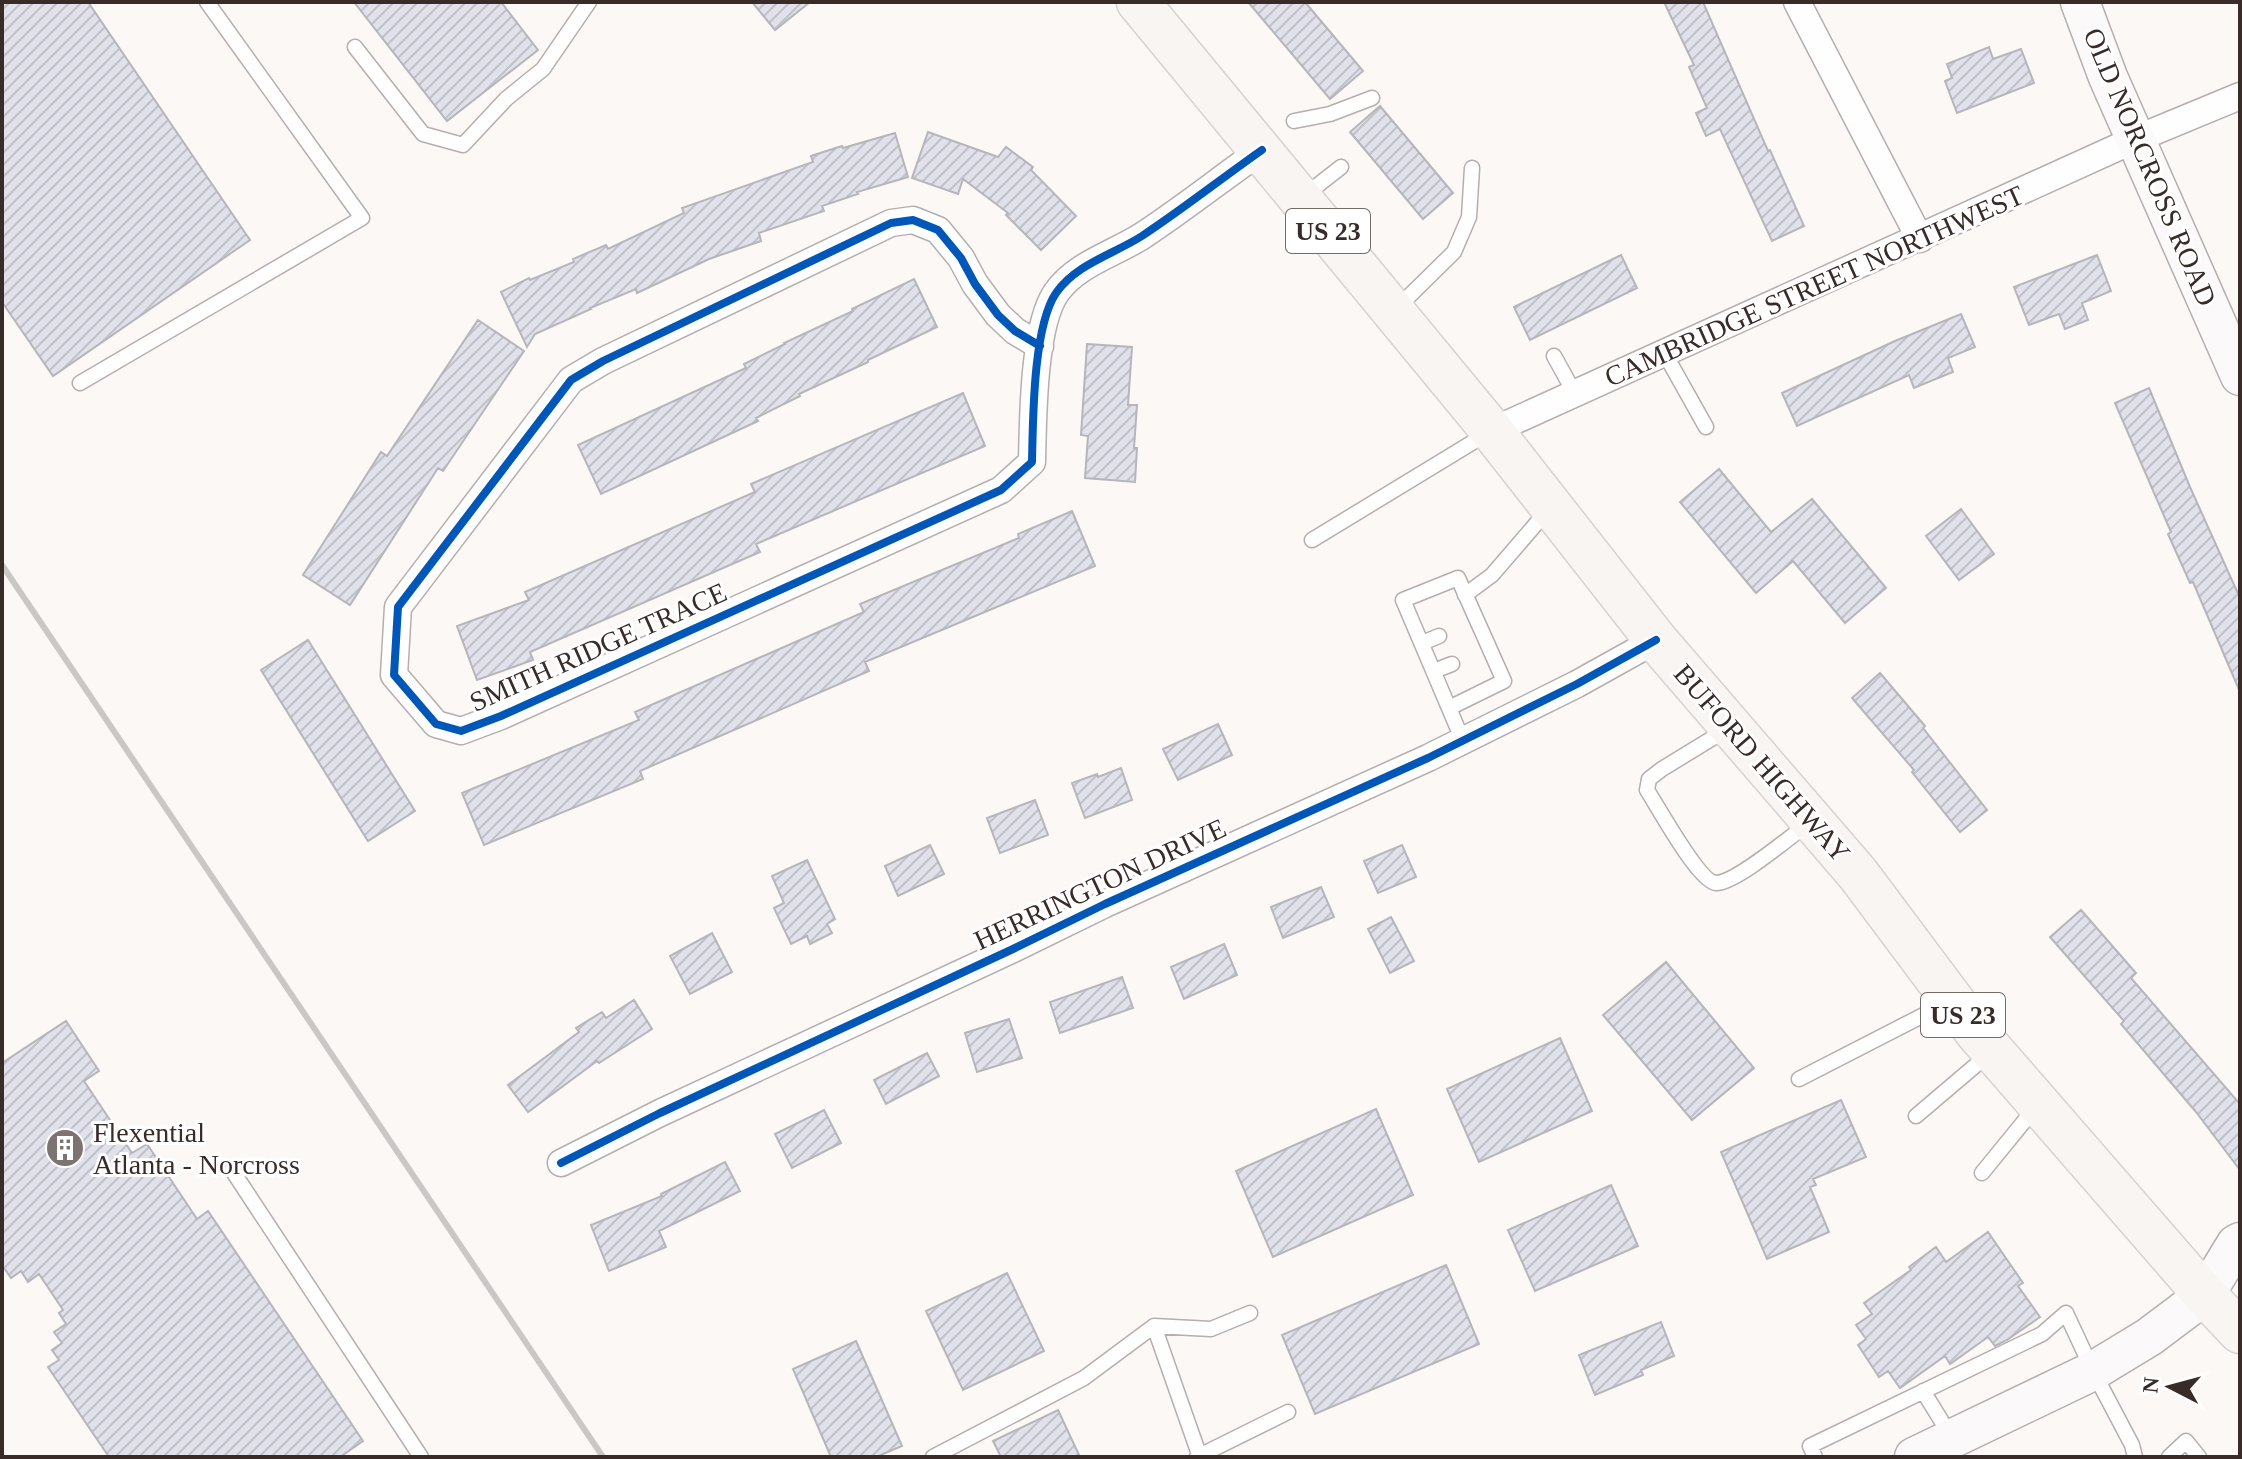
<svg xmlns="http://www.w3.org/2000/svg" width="2242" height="1459" font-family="'Times New Roman',serif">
<defs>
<pattern id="building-hatch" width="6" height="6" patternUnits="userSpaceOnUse" patternTransform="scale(2)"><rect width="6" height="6" fill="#e0e1ea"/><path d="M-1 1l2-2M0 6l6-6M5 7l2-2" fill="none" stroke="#c1c1c9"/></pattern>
</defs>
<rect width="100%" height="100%" fill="#fcf8f6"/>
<path fill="url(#building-hatch)" stroke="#b6b5ba" stroke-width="2" d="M2,2H88L250,240L53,376L2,302Z
M354,2H501L538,50L447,121Z
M752,2H810L775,30Z
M1248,2H1305L1363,71L1330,99Z
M1664,2H1703L1768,151L1770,150L1804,226L1772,241L1720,129L1706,136L1696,113L1707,108L1689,67L1694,65Z
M1989,47L1993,59L2021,49L2034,83L1957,113L1945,81L1952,78L1947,64Z
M1380,106L1453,193L1423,219L1350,132Z
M928,132L998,157L1006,147L1033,167L1031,170L1076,216L1041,250L1006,215L1008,213L963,179L958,194L912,178Z
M895,133L908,177L857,192L858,194L822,206L824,211L759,233L761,241L709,259L637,293L636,289L590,308L591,309L535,334L527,347L501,292L529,278L530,280L574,262L573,259L606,245L608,249L684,213L682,208L813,162L811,156L842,146L843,148Z
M1621,255L1637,288L1530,340L1514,307Z
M2097,255L2111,291L2082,303L2088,320L2065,329L2059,314L2029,325L2014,287Z
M914,279L937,327L868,360V362L799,394L800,396L756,418L758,421L601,494L578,445L746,368L744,364L785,344L784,343L853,311L852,309Z
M1961,314L1975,347L1948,358L1953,372L1914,388L1909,375L1797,426L1782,393L1895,341Z
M478,320L524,351L443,471L438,468L350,605L303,575L381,452L387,456Z
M1087,344L1132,347L1128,405H1137L1134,448H1137L1135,482L1085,478L1088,436L1081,435Z
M2149,388L2190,487L2240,598V692L2193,582L2190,583L2168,534L2171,532L2115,403Z
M963,393L985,446L756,544L760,552L530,652L533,660L477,680L457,626L529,600L525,592L755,492L751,484Z
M1719,469L1771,532L1812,499L1886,588L1845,623L1793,561L1756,593L1680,502Z
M1961,509L1994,554L1959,580L1926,536Z
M1072,511L1095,566L865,662L869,671L640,771L643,779L484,845L462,793L639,720L635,712L864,612L860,604L1019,538L1018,534Z
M308,640L415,811L368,841L261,670Z
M1880,673L1925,726L1923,728L1987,810L1960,832L1912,772L1914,770L1852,698Z
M1218,724L1232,755L1178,780L1163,749Z
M1121,768L1132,800L1085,818L1072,783L1097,774L1098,777Z
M1035,800L1048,835L1000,853L987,818Z
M930,845L944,874L898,896L885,866Z
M1402,845L1416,877L1378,893L1364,861Z
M807,860L835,919L827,924L832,933L810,944L807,936L791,944L774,908L784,903L772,876Z
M1321,887L1334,917L1283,938L1271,907Z
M2081,910L2136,973L2131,978L2240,1104V1170L2196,1112L2121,1024L2124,1021L2050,937Z
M1391,917L1414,961L1390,973L1368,929Z
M712,933L732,972L690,994L670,956Z
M1224,944L1237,975L1184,999L1171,967Z
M1666,962L1754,1068L1692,1120L1603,1015Z
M1122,977L1133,1008L1060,1033L1050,1002Z
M634,1000L652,1029L599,1063L597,1061L528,1112L508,1085L579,1032L576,1028L602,1012L606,1018Z
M1009,1019L1022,1058L977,1072L965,1033Z
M66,1021L99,1071L84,1081L132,1153L147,1144L197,1219L208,1211L363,1441L340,1457H109L48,1367L59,1360L52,1350L62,1343L54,1332L66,1324L59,1313L63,1310L39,1274L28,1282L21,1271L11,1278L2,1265V1063Z
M1560,1038L1592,1111L1479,1162L1447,1089Z
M927,1053L939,1076L886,1104L874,1080Z
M1841,1100L1866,1157L1813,1179L1816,1185L1810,1187L1829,1232L1767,1259L1721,1152Z
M1376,1109L1413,1195L1273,1257L1236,1171Z
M824,1110L841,1143L792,1168L775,1134Z
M725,1162L740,1191L659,1231L666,1247L609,1271L591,1225L662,1196L661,1194Z
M1611,1185L1638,1246L1535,1291L1508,1230Z
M1988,1232L2023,1283L2018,1286L2040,1317L2007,1340L1995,1346L1988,1337L1950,1364L1945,1356L1900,1388L1888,1371L1879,1377L1858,1345L1866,1339L1856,1325L1872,1314L1864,1303L1911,1270L1909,1267L1936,1247L1946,1262Z
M1446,1265L1479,1344L1315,1414L1282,1335Z
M1007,1273L1044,1351L963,1390L926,1311Z
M1661,1322L1674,1356L1641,1370L1643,1375L1595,1395L1579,1355Z
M856,1341L902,1446L876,1457H831L793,1369Z
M1058,1410L1080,1457H1001L993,1441Z"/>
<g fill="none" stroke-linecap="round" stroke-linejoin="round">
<defs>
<path id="lane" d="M355,47L423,134L463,145L506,99L543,69L589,2
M1294,121L1330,114L1372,98
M1304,196L1341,167
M1397,308L1454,252L1469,217L1472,168
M1665,354L1706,427
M1554,356L1575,394
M80,383L362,218L207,2
M1312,540L1488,433
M1465,595L1492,575L1548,510
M1422,643L1439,636
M1434,671L1452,664
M1449,708L1504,681L1458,578L1403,600L1463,741
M1729,728L1662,769L1649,779L1647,790C1658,807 1699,882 1716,883C1736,883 1791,836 1809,823
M1799,1079L1949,1002
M1916,1116L1989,1054
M232,1170L421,1457
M1982,1173L2035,1108
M1154,1326L1200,1457
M1923,1391L1952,1438
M933,1457L1084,1378L1154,1326L1211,1329L1250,1313
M1197,1457L1288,1412
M1815,1457L1810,1446L2042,1334L2066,1313L2093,1371L2132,1445L2135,1457
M2169,1457L2186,1441L2199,1457"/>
<path id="street" d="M1797,2L1920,239
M1040,346L1015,331L998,315L975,284L961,258L938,230L913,220L891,223L603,361L571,380L398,607L394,675L436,724L461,731L501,716L1001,490L1032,462C1033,420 1033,327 1056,293C1076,264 1114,254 1142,236C1183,209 1222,178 1262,150
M1492,431L2136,139L2240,96
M561,1163L660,1113L1013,949L1105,904L1428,758L1577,684L1656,640"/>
<path id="secondary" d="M2080,2L2108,77L2240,376
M1914,1457L2093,1371L2149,1337L2205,1295L2236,1244L2240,1242"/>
<path id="primary" d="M1138,2L1492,431L1656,640L1858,874L1977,1033L2205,1295L2240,1332"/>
</defs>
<use href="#lane" stroke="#b6aeac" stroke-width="17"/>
<use href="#street" stroke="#b6aeac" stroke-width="29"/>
<use href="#secondary" stroke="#b6aeac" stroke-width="41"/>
<use href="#primary" stroke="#d7d2d1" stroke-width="45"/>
<use href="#lane" stroke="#fffefe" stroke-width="14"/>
<use href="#street" stroke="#fffefe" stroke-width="26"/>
<use href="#secondary" stroke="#fbf9f9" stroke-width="38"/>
<use href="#primary" stroke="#f9f5f3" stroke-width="42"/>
<path stroke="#cac8c7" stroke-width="6" d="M2,565L603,1457"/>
<defs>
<path id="cycleway" d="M1040,346L1015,331L998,315L975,284L961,258L938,230L913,220L891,223L603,361L571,380L398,607L394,675L436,724L461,731L501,716L1001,490L1032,462C1033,420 1033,327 1056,293C1076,264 1114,254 1142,236C1183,209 1222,178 1262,150
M561,1163L660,1113L1013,949L1105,904L1428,758L1577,684L1656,640"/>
</defs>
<use href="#cycleway" stroke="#fff" stroke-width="13"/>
<use href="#cycleway" stroke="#0057b8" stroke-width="8"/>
</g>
<defs>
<symbol id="building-disc" viewBox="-11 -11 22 22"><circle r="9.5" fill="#7d7370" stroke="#fff"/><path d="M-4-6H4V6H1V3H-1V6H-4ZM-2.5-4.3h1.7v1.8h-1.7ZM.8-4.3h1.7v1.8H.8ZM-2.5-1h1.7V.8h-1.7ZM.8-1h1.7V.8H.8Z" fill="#fff"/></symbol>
</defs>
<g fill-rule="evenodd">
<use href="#building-disc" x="43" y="1126" width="44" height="44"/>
</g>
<g text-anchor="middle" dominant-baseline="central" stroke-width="6" stroke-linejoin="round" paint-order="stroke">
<g fill="#fff" stroke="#746b68" stroke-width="2">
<rect x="1286" y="209" width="84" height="44" rx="6"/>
<rect x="1921" y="993" width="84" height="44" rx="6"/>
</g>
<g font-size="26" font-weight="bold" fill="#392c28">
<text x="1328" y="231">US 23</text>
<text x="1963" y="1015">US 23</text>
</g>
<g font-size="28" fill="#392c28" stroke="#fff">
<text transform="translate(2150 167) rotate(67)">OLD NORCROSS ROAD</text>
<text transform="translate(1814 286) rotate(-24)">CAMBRIDGE STREET NORTHWEST</text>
<text transform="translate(598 647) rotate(-24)">SMITH RIDGE TRACE</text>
<text transform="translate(1762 763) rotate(49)">BUFORD HIGHWAY</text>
<text transform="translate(1100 884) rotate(-25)">HERRINGTON DRIVE</text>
</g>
<g font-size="28" fill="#392c28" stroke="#fff" text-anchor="start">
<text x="93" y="1132">Flexential<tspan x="93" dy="32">Atlanta - Norcross</tspan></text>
</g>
</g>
<rect width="2242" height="1459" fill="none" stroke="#392c28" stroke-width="8"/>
<g transform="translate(2170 1387) rotate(276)" stroke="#ffffff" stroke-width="6" paint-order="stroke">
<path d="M0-6L14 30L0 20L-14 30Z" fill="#392c28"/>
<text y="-12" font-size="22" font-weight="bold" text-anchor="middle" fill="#392c28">N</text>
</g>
</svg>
